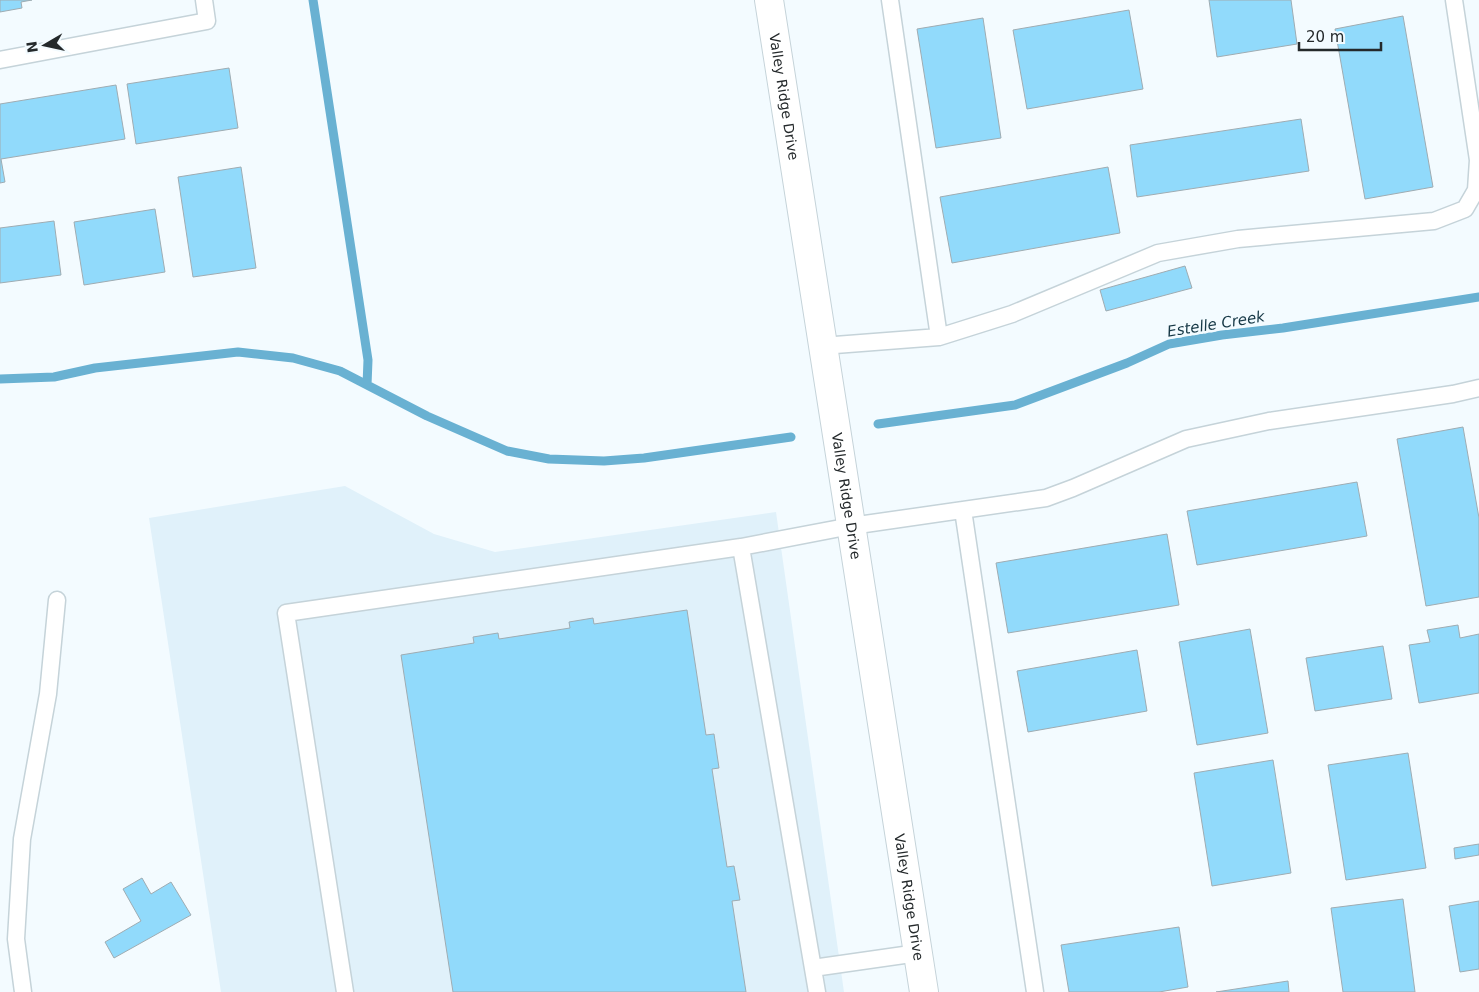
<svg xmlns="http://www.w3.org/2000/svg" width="1479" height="992" font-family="'DejaVu Sans',sans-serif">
<rect width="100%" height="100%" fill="#f3fbff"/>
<path fill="#e0f1fa" d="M345,486L434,534L495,552L776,512L844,992H221L149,518Z"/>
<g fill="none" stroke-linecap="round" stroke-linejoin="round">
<path stroke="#69b1d2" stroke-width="9" d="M313,0L368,360L367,385
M0,379L54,377L95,368L238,352L293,358L340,371L427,416L507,451L549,459L604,461L644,458L791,437
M878,424L1015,405L1127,363L1169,344L1222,335L1283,328L1479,297"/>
</g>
<path fill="#91dafb" stroke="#9facb2" d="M0,0H32L21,2L22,8L0,12Z
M1209,0H1291L1297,44L1217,57Z
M1129,10L1143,89L1027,109L1013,30Z
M1403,16L1433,187L1365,199L1335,29Z
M983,18L1001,138L936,148L917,29Z
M229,68L238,128L136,144L127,84Z
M116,85L125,139L1,159L5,182L0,183V104Z
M1301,119L1309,171L1137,197L1130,145Z
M241,167L256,268L193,277L178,177Z
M1108,167L1120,233L952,263L940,197Z
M155,209L165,272L84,285L74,222Z
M54,221L61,275L0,283V228Z
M1185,266L1192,288L1106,311L1100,290Z
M1463,427L1479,518V597L1426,606L1397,439Z
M1357,482L1367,536L1197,565L1187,511Z
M1167,534L1179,605L1008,633L996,563Z
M687,610L706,735L714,734L719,768L712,769L727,867L734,866L740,900L732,901L746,992H453L401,655L474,643L473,637L498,633L499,639L570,628L569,622L593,618L594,624Z
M1458,625L1460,638L1479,634V693L1419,703L1409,645L1430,642L1427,630Z
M1250,629L1268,733L1197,745L1179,642Z
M1383,646L1392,699L1315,711L1306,658Z
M1137,650L1147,711L1028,732L1017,671Z
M1408,753L1426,868L1346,880L1328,765Z
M1273,760L1291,873L1212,886L1194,773Z
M1479,844V855L1455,859L1454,848Z
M142,878L151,894L171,882L191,915L114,958L105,942L141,921L123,889Z
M1403,899L1415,992H1343L1331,908Z
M1479,901V969L1460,972L1449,906Z
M1179,927L1188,987L1159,992H1069L1061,945Z
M1288,981L1289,992H1216Z"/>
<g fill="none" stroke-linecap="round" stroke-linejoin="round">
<defs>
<path id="lane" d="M890,0L939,337
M0,60L207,21L204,0
M822,346L939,337L1012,314L1158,253L1238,239L1434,221L1465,209L1476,190L1478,160L1454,0
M963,510L1035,992
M741,547L817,992
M813,968L918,953
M23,992L16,939L22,839L48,694L57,600
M345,992L286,613L741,547L851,526L1046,498L1073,488L1186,439L1269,421L1453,394L1479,388"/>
<g id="street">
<path id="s1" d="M769,0L924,992"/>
</g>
</defs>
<use href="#lane" stroke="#c5d3d9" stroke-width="19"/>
<use href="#street" stroke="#c5d3d9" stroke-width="30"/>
<use href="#lane" stroke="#fff" stroke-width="16"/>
<use href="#street" stroke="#fff" stroke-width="28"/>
</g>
<g text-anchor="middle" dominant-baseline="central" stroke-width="5" stroke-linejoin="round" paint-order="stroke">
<g font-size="14" fill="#24292b" stroke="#f3fbff">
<text stroke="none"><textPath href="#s1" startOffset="98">Valley Ridge Drive</textPath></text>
<text stroke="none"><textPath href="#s1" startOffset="502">Valley Ridge Drive</textPath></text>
<text stroke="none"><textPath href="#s1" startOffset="908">Valley Ridge Drive</textPath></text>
</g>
<g font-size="15" font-style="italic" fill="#163846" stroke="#f3fbff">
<text transform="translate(1216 324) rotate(-9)">Estelle Creek</text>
</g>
</g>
<g transform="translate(45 45) rotate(261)" stroke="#f3fbff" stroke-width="4" paint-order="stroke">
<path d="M0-4L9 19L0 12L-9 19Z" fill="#24292b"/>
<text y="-8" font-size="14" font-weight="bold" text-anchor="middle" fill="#24292b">N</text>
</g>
<path d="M1299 42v8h82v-8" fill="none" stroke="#24292b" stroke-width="2.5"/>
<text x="1306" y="42" font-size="15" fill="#24292b" stroke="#f3fbff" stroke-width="4" paint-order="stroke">20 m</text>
</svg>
